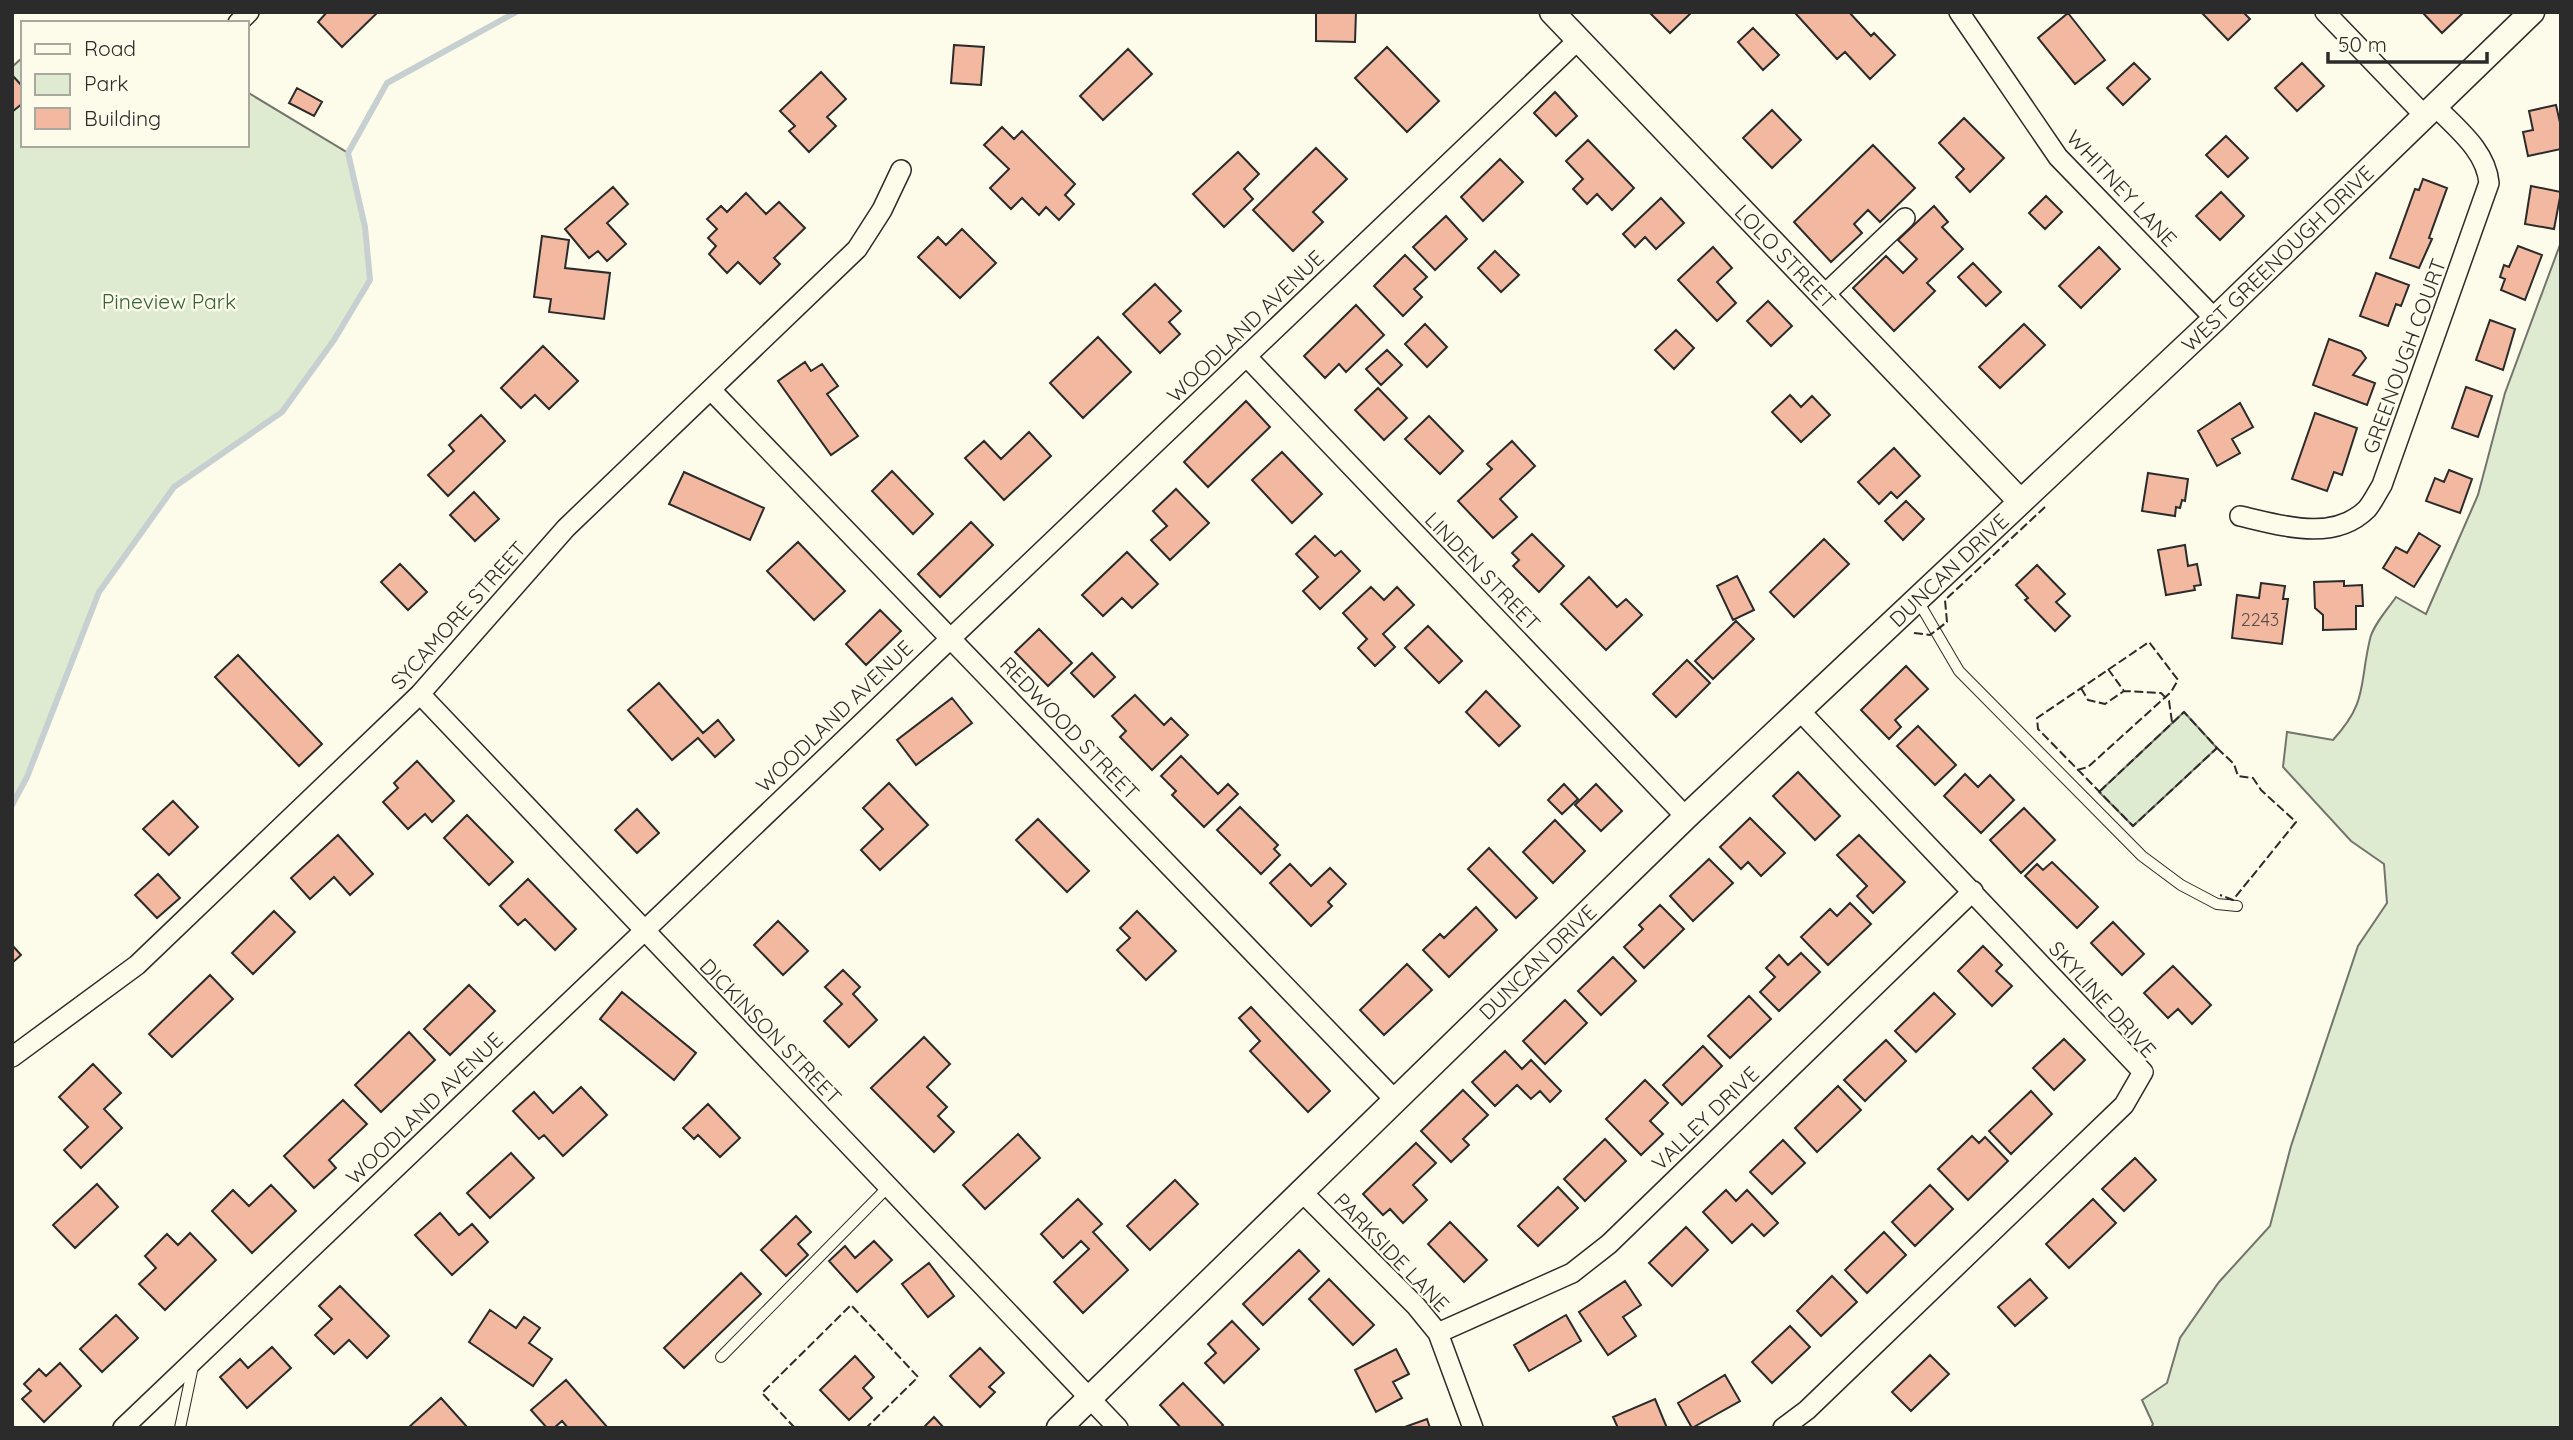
<svg xmlns="http://www.w3.org/2000/svg" width="2573" height="1440" font-family="Quicksand,sans-serif">
<rect width="100%" height="100%" fill="#fdfbea"/>
<path fill="#deebd1" stroke="#74746e" stroke-width="2" d="M23,57V145H247V92L348,153L365,227L370,280L334,340L282,412L174,487L99,592L27,777L12,805V67Z
M2561,242V1428H2151L2153,1424L2142,1400L2167,1383L2180,1338L2219,1282L2270,1226L2291,1146L2358,946L2387,903L2384,864L2351,841L2283,767L2287,732L2333,740C2368,702 2359,685 2370,639C2373,625 2388,609 2396,597L2426,614L2478,495L2505,393Z
M2184,712L2217,748L2133,826L2099,792Z"/>
<g fill="none" stroke-linecap="round" stroke-linejoin="round">
<path stroke="#c7d0d0" stroke-width="6" d="M12,805L27,777L99,592L174,487L282,412L334,340L370,280L365,227L348,153L387,83L516,12"/>
</g>
<path fill="#f2b8a0" stroke="#2b2b2b" stroke-width="2" d="M327,12H378L342,47L318,22Z
M1316,12H1356L1355,42L1316,41Z
M1649,12H1692L1670,33Z
M1798,12H1849L1871,36L1874,33L1895,55L1870,79L1845,52L1837,59L1796,14Z
M2201,12H2243L2250,19L2228,40Z
M2422,12H2464L2442,33Z
M2068,13L2105,60L2075,84L2038,38Z
M1753,28L1779,55L1763,70L1738,42Z
M954,45L984,47L981,85L951,83Z
M1387,47L1439,101L1407,132L1355,78Z
M1128,49L1152,74L1103,120L1080,96Z
M2134,63L2150,79L2123,105L2107,88Z
M2302,63L2324,86L2297,111L2275,88Z
M821,72L846,99L827,117L836,126L809,152L789,131L795,126L780,111Z
M12,75L23,87V103L12,112Z
M297,88L322,102L314,116L289,103Z
M1555,92L1577,116L1556,136L1534,113Z
M2556,105L2561,127V149L2528,156L2523,132L2533,130L2529,111Z
M1772,110L1801,140L1772,168L1743,138Z
M1964,118L2004,158L1970,192L1956,177L1964,169L1939,143Z
M1002,127L1014,139L1022,131L1075,184L1065,195L1074,204L1059,220L1046,207L1039,215L1022,198L1011,209L990,188L1009,169L984,145Z
M2226,136L2248,158L2228,177L2206,155Z
M1588,140L1634,188L1612,210L1597,194L1587,204L1573,189L1583,179L1566,161Z
M1873,145L1915,188L1880,222L1868,210L1854,224L1862,233L1831,262L1794,222Z
M1316,148L1347,179L1313,212L1323,222L1293,251L1253,210Z
M1238,152L1259,174L1244,189L1253,199L1224,227L1193,194Z
M1500,159L1523,182L1483,221L1461,197Z
M2423,179L2447,188L2429,238L2432,239L2419,268L2390,258L2415,189L2419,190Z
M2531,186L2561,192L2554,229L2525,224Z
M613,187L628,204L607,223L626,244L607,261L598,251L589,258L565,229Z
M2221,192L2244,216L2220,240L2196,216Z
M746,193L766,214L779,202L805,228L774,258L780,264L760,284L738,262L727,273L709,254L716,246L708,238L717,229L707,219L721,206L727,212Z
M2046,196L2062,212L2045,229L2029,213Z
M1661,198L1684,223L1656,249L1645,237L1635,247L1623,234Z
M1934,206L1948,222L1942,227L1963,249L1927,283L1935,291L1894,331L1853,288L1886,256L1903,273L1917,259L1898,240Z
M1446,216L1467,239L1435,270L1413,247Z
M962,229L996,263L960,298L918,257L938,237L946,245Z
M542,236L569,240L565,268L610,273L604,319L549,312L551,299L534,297Z
M2518,246L2542,255L2525,300L2501,290L2505,279L2500,277L2504,265L2509,267Z
M1713,247L1732,268L1717,282L1736,303L1717,321L1678,280Z
M2099,247L2120,269L2081,308L2059,286Z
M1495,251L1519,275L1501,292L1478,268Z
M1405,255L1427,277L1414,289L1422,297L1403,316L1374,286Z
M1973,263L2001,292L1986,306L1958,277Z
M2376,273L2409,285L2401,306L2396,304L2388,326L2360,316Z
M1155,284L1181,311L1169,322L1180,334L1160,353L1123,314Z
M1768,301L1792,326L1771,346L1747,321Z
M1356,305L1384,335L1346,372L1339,364L1325,378L1304,356Z
M2490,320L2515,329L2503,370L2476,360Z
M1425,324L1447,347L1427,367L1405,344Z
M2024,324L2045,345L2000,388L1979,367Z
M1676,330L1694,348L1674,369L1655,350Z
M1098,337L1131,372L1083,418L1050,383Z
M2329,339L2361,351L2366,358L2353,375L2375,383L2367,405L2313,385Z
M543,346L578,381L549,409L535,395L521,408L501,388Z
M1387,350L1402,365L1381,385L1366,369Z
M805,362L811,371L822,364L838,386L827,394L858,436L831,455L778,381Z
M2466,387L2492,396L2478,437L2452,428Z
M1378,388L1407,418L1384,440L1355,410Z
M1790,395L1801,407L1812,396L1830,415L1801,442L1772,412Z
M1246,401L1270,427L1208,487L1184,462Z
M2240,403L2253,427L2232,439L2240,453L2217,466L2198,431Z
M2315,413L2357,428L2342,475L2334,472L2327,491L2292,479Z
M481,415L505,441L448,496L428,475L454,451L449,445Z
M1429,416L1463,451L1440,474L1405,439Z
M1029,432L1051,456L1004,500L965,458L984,441L1001,459Z
M1512,441L1535,466L1500,499L1517,517L1493,538L1458,501L1492,469L1487,464Z
M1894,448L1920,476L1897,498L1891,492L1879,504L1858,482Z
M1282,452L1322,494L1292,523L1252,480Z
M2449,470L2472,479L2460,513L2426,501L2435,478L2444,482Z
M892,471L933,514L913,534L872,491Z
M684,472L764,508L750,540L669,504Z
M2148,473L2188,479L2185,501L2182,500L2180,508L2176,507L2175,516L2142,511Z
M1176,489L1209,523L1170,560L1151,540L1167,526L1153,511Z
M474,492L499,519L475,541L450,515Z
M1906,501L1924,519L1903,540L1885,521Z
M971,522L993,545L940,597L918,574Z
M2419,533L2440,546L2414,587L2383,568L2396,547L2407,553Z
M1532,534L1564,566L1539,592L1513,566L1519,560L1512,553Z
M1315,536L1335,556L1341,551L1360,571L1320,609L1303,591L1318,577L1296,554Z
M1824,539L1849,564L1794,617L1770,592Z
M798,542L845,591L814,620L767,571Z
M2185,545L2188,566L2197,564L2201,585L2194,586L2195,590L2166,595L2158,550Z
M1127,552L1158,584L1132,608L1122,598L1103,616L1082,595Z
M400,564L427,592L408,610L381,582Z
M2037,565L2065,594L2056,602L2070,616L2055,631L2025,600L2028,598L2016,585Z
M1737,576L1754,610L1733,620L1717,586Z
M1589,577L1617,607L1626,599L1642,615L1606,650L1561,604Z
M2344,581V586L2362,585L2363,606H2356V629L2323,630V615L2315,608L2314,582Z
M2261,583L2285,586L2283,599H2288L2282,644L2232,638L2237,595L2259,598Z
M1371,587L1384,600L1397,587L1414,605L1383,634L1395,647L1375,666L1358,648L1367,639L1343,613Z
M880,610L901,631L866,665L846,644Z
M1736,621L1754,639L1713,679L1695,661Z
M1428,626L1462,661L1439,683L1405,648Z
M1039,629L1072,663L1048,686L1015,652Z
M1092,653L1115,677L1094,697L1071,673Z
M238,655L322,744L299,766L215,677Z
M1687,660L1710,683L1676,717L1653,694Z
M1906,666L1928,689L1895,720L1901,727L1889,739L1861,710Z
M659,683L703,733L718,720L734,740L715,757L698,738L672,760L628,710Z
M1486,691L1520,726L1499,746L1466,712Z
M1135,695L1164,725L1171,718L1188,735L1152,770L1120,737L1126,731L1112,716Z
M952,698L972,723L916,765L897,740Z
M1918,726L1956,765L1935,785L1897,746Z
M1181,756L1218,794L1228,784L1238,794L1204,827L1172,795L1176,791L1161,776Z
M417,761L454,801L432,822L425,814L408,829L383,802L398,788L394,783Z
M1798,772L1840,816L1815,840L1773,796Z
M1965,774L1978,787L1990,775L2014,800L1981,833L1944,796Z
M889,783L928,825L880,870L861,850L883,829L863,808Z
M1564,784L1578,799L1562,814L1548,800Z
M1596,784L1622,811L1601,831L1575,805Z
M173,801L198,827L169,855L143,829Z
M1240,807L1278,845L1274,849L1280,855L1261,874L1217,830Z
M2024,808L2055,840L2021,873L1990,840Z
M637,809L659,833L637,853L615,830Z
M467,815L513,862L489,885L444,838Z
M1750,818L1785,853L1761,876L1748,862L1741,869L1720,847Z
M1038,819L1089,871L1067,892L1016,840Z
M1555,820L1585,851L1553,883L1523,852Z
M338,835L373,874L350,895L334,877L310,899L291,878Z
M1859,835L1905,882L1873,913L1857,896L1867,886L1837,855Z
M1489,848L1537,898L1516,918L1468,869Z
M1709,859L1733,883L1693,921L1670,896Z
M2052,862L2098,907L2077,928L2025,876L2037,864L2043,870Z
M1290,864L1311,886L1330,868L1346,884L1328,902L1332,906L1311,926L1270,883Z
M158,874L180,898L157,918L135,895Z
M528,879L576,929L555,950L525,919L518,925L500,906Z
M1850,903L1871,924L1828,965L1801,937L1830,909L1837,916Z
M1660,905L1684,929L1644,968L1624,947L1643,929L1639,925Z
M1476,907L1497,930L1449,977L1423,950L1440,934L1444,938Z
M274,911L295,932L253,974L232,953Z
M1137,911L1176,951L1146,980L1117,950L1130,938L1120,928Z
M778,921L808,951L783,975L754,945Z
M2113,922L2144,954L2122,975L2091,943Z
M12,945L21,955L12,963Z
M1983,946L2002,965L1996,971L2012,986L1992,1006L1958,971Z
M1801,953L1820,972L1779,1011L1760,992L1775,977L1766,968L1779,955L1788,965Z
M1613,957L1636,981L1601,1015L1578,991Z
M1407,964L1432,990L1384,1035L1360,1010Z
M2173,966L2211,1005L2192,1024L2178,1009L2168,1018L2144,993Z
M843,970L860,987L853,994L877,1020L849,1047L824,1021L842,1004L825,987Z
M210,975L233,999L172,1057L149,1034Z
M469,985L495,1011L450,1055L424,1029Z
M622,992L696,1053L674,1080L600,1019Z
M1934,993L1955,1014L1916,1052L1895,1031Z
M1749,996L1771,1019L1730,1058L1708,1036Z
M1565,1000L1587,1023L1545,1064L1523,1041Z
M1251,1007L1330,1091L1308,1112L1250,1051L1260,1041L1239,1018Z
M409,1032L435,1060L381,1112L355,1085Z
M924,1037L950,1064L927,1087L947,1107L938,1116L954,1132L934,1152L871,1088Z
M2064,1039L2085,1060L2054,1090L2033,1068Z
M1886,1040L1906,1061L1865,1101L1844,1080Z
M1703,1046L1722,1066L1682,1105L1663,1085Z
M1505,1051L1522,1069L1531,1060L1561,1091L1550,1102L1540,1091L1531,1099L1517,1085L1495,1106L1472,1082Z
M93,1064L121,1093L104,1109L122,1128L81,1168L64,1150L88,1127L59,1097Z
M1645,1080L1668,1103L1650,1121L1663,1134L1641,1155L1606,1119Z
M1838,1086L1861,1110L1817,1152L1795,1128Z
M581,1087L607,1115L563,1156L544,1135L539,1139L513,1111L534,1092L553,1113Z
M1463,1090L1488,1115L1463,1139L1469,1145L1451,1162L1421,1131Z
M2031,1091L2052,1114L2011,1154L1989,1131Z
M343,1100L367,1124L329,1160L336,1168L314,1188L284,1156Z
M708,1104L740,1138L720,1157L698,1135L694,1139L683,1128Z
M1018,1134L1040,1158L985,1209L963,1185Z
M1972,1136L1979,1143L1985,1137L2008,1161L1968,1200L1938,1169Z
M1605,1139L1626,1161L1585,1201L1564,1179Z
M1783,1140L1805,1163L1772,1194L1750,1172Z
M1416,1143L1436,1163L1413,1185L1427,1200L1403,1223L1390,1209L1383,1215L1363,1194Z
M511,1153L534,1178L490,1218L467,1193Z
M2135,1158L2156,1180L2124,1211L2102,1189Z
M1175,1180L1198,1204L1150,1250L1127,1226Z
M97,1184L118,1207L75,1248L53,1225Z
M271,1185L296,1211L252,1253L212,1211L233,1190L249,1206Z
M1930,1185L1953,1209L1915,1246L1892,1222Z
M1558,1187L1578,1208L1538,1246L1518,1226Z
M1726,1190L1736,1201L1747,1190L1778,1223L1764,1236L1752,1224L1732,1243L1703,1212Z
M1078,1199L1102,1224L1093,1232L1128,1270L1083,1313L1054,1282L1089,1249L1081,1241L1063,1258L1041,1234Z
M2093,1199L2116,1223L2069,1268L2046,1244Z
M440,1213L459,1235L472,1224L488,1242L452,1275L415,1235Z
M796,1216L811,1232L798,1244L808,1255L786,1276L761,1250Z
M1450,1222L1487,1260L1464,1282L1428,1244Z
M1686,1227L1708,1250L1672,1286L1649,1263Z
M1884,1232L1906,1255L1867,1293L1845,1270Z
M190,1233L216,1260L165,1310L139,1284L156,1268L145,1256L167,1234L178,1245Z
M874,1241L892,1260L857,1292L829,1261L845,1246L855,1258Z
M1299,1250L1319,1271L1263,1325L1243,1304Z
M929,1263L954,1296L928,1317L902,1284Z
M741,1273L761,1294L684,1368L664,1348Z
M1832,1276L1857,1302L1821,1336L1797,1311Z
M1329,1279L1374,1325L1353,1345L1309,1299Z
M2030,1279L2047,1298L2015,1326L1998,1307Z
M1625,1281L1641,1305L1623,1317L1636,1336L1608,1355L1579,1312Z
M340,1286L389,1336L367,1358L349,1340L334,1354L315,1335L332,1319L319,1306Z
M490,1310L516,1328L524,1317L540,1328L529,1343L552,1359L533,1386L469,1342Z
M116,1315L138,1338L102,1372L80,1349Z
M1566,1315L1581,1341L1529,1371L1514,1345Z
M1232,1321L1259,1349L1224,1383L1205,1363L1216,1353L1208,1344Z
M1790,1326L1810,1347L1772,1383L1752,1362Z
M272,1347L291,1368L247,1408L220,1377L240,1359L248,1368Z
M980,1348L1004,1373L989,1387L995,1392L980,1407L950,1376Z
M1396,1349L1409,1374L1393,1382L1402,1398L1376,1412L1355,1370Z
M1930,1355L1949,1374L1911,1411L1892,1392Z
M855,1356L874,1377L863,1388L872,1398L849,1420L820,1390Z
M60,1363L81,1386L44,1422L22,1399L31,1391L24,1384L39,1369L46,1376Z
M1725,1375L1740,1401L1692,1428L1678,1403Z
M566,1380L608,1428H568L562,1421L554,1428H547L531,1410Z
M1183,1383L1223,1425L1220,1428H1181L1160,1405Z
M441,1398L468,1428H408Z
M1655,1399L1667,1428H1618L1613,1417Z
M934,1417L944,1428H923Z
M1427,1419L1430,1428H1402Z"/>
<g fill="none" stroke-linecap="round" stroke-linejoin="round">
<defs>
<path id="service" d="M1918,601L1959,671L2142,856L2181,885L2217,904L2237,906
M721,1357L889,1186
M180,1428L193,1366"/>
<path id="minor" d="M1959,12L2058,157L2215,319
M2325,12L2424,115
M238,23L249,12
M1822,297L1905,218
M1246,356L1686,817
M711,390L1394,1099
M2240,516C2280,525 2333,543 2367,509C2373,502 2377,493 2382,485L2489,183C2486,150 2456,128 2434,105
M420,694L1118,1428
M12,1057L137,965L420,694L566,528L857,249L882,210L901,170
M1300,1190L1416,1306L1438,1333L1473,1428
M1438,1333L1572,1273L1609,1244L1973,891
M123,1428L1578,40
M1783,1428L1807,1410L2124,1105L2143,1072L1799,710"/>
<g id="tertiary">
<path id="s1" d="M1552,12L2020,501"/>
<path id="s2" d="M1059,1428L1686,817L2215,319L2532,12"/>
</g>
</defs>
<use href="#service" stroke="#2b2b2b" stroke-width="12"/>
<use href="#minor" stroke="#2b2b2b" stroke-width="22"/>
<use href="#tertiary" stroke="#2b2b2b" stroke-width="27"/>
<use href="#service" stroke="#fdfbea" stroke-width="10"/>
<use href="#minor" stroke="#fdfbea" stroke-width="19"/>
<use href="#tertiary" stroke="#fdfbea" stroke-width="24"/>
<path stroke="#2b2b2b" stroke-width="2" stroke-dasharray="9 3.5" stroke-linecap="butt" d="M1914,633L1930,635L1947,622L1945,600L2045,507
M2108,669L2124,691L2161,693L2169,701L2172,722
M2081,688L2088,700L2105,704L2124,691
M2217,748L2234,764L2238,776L2253,778L2261,790L2296,822L2233,900L2220,895
M2077,770L2088,767L2171,692L2178,680L2149,642L2037,718L2038,729L2133,826L2217,748L2184,712L2099,792
M795,1428L762,1393L851,1305L918,1377L866,1428"/>
</g>
<g text-anchor="middle" dominant-baseline="central" stroke-width="5" stroke-linejoin="round" paint-order="stroke">
<g font-size="18" fill="#5d4e48">
<text x="2260" y="619">2243</text>
</g>
<g font-size="21" fill="#2b2b2b" stroke="#fdfbea">
<text transform="translate(2122 188) rotate(47)">WHITNEY LANE</text>
<text stroke="none"><textPath href="#s2" startOffset="1689">WEST GREENOUGH DRIVE</textPath></text>
<text stroke="none"><textPath href="#s1" startOffset="338">LOLO STREET</textPath></text>
<text transform="translate(1245 326) rotate(-44)">WOODLAND AVENUE</text>
<text transform="translate(2404 356) rotate(-70)">GREENOUGH COURT</text>
<text stroke="none"><textPath href="#s2" startOffset="1236">DUNCAN DRIVE</textPath></text>
<text transform="translate(1483 571) rotate(46)">LINDEN STREET</text>
<text transform="translate(458 615) rotate(-48)">SYCAMORE STREET</text>
<text transform="translate(834 716) rotate(-44)">WOODLAND AVENUE</text>
<text transform="translate(1070 728) rotate(46)">REDWOOD STREET</text>
<text stroke="none"><textPath href="#s2" startOffset="668">DUNCAN DRIVE</textPath></text>
<text transform="translate(2103 999) rotate(48)">SKYLINE DRIVE</text>
<text transform="translate(771 1031) rotate(46)">DICKINSON STREET</text>
<text transform="translate(424 1108) rotate(-44)">WOODLAND AVENUE</text>
<text transform="translate(1705 1118) rotate(-44)">VALLEY DRIVE</text>
<text transform="translate(1392 1252) rotate(46)">PARKSIDE LANE</text>
</g>
<g font-size="21" fill="#34623c" stroke="#fdfbea">
<text x="169" y="301">Pineview Park</text>
</g>
</g>
<rect width="2573" height="1440" fill="none" stroke="#2b2b2b" stroke-width="28"/>
<rect x="21" y="21" width="228" height="126" fill="#fdfbea" stroke="#a9a89e" stroke-width="2"/>
<rect x="35" y="44" width="35" height="10" fill="#fdfbea" stroke="#a9a89e" stroke-width="2"/>
<text x="84" y="56" font-size="21" fill="#2b2b2b">Road</text>
<rect x="35" y="74" width="35" height="21" fill="#deebd1" stroke="#a9a89e" stroke-width="2"/>
<text x="84" y="91" font-size="21" fill="#2b2b2b">Park</text>
<rect x="35" y="108" width="35" height="21" fill="#f2b8a0" stroke="#a9a89e" stroke-width="2"/>
<text x="84" y="126" font-size="21" fill="#2b2b2b">Building</text>
<path d="M2328 52v10h159v-10" fill="none" stroke="#2b2b2b" stroke-width="3.5"/>
<text x="2338" y="52" font-size="21" fill="#2b2b2b" stroke="#fdfbea" stroke-width="5" paint-order="stroke">50 m</text>
</svg>
